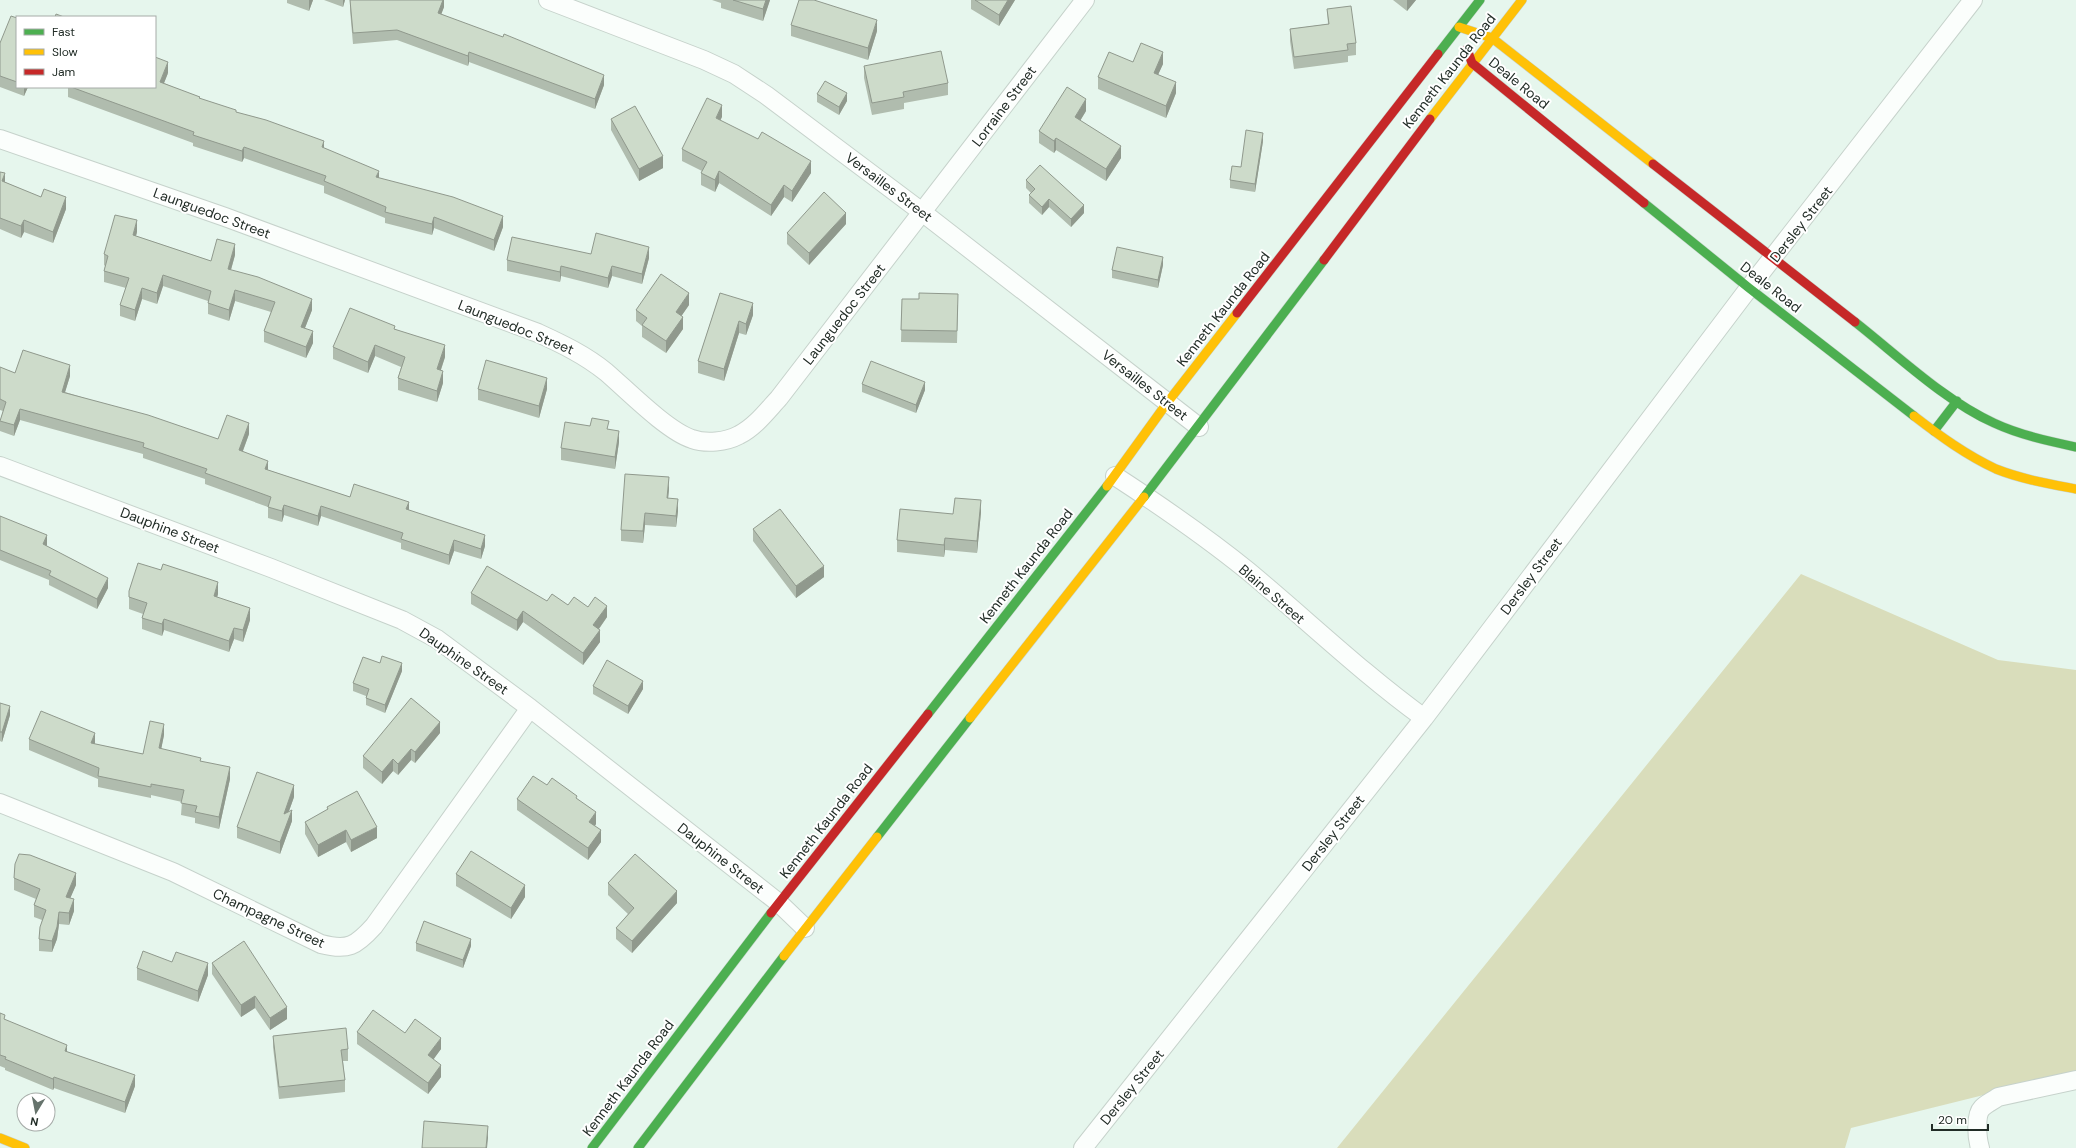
<svg xmlns="http://www.w3.org/2000/svg" width="2076" height="1148" font-family="'DM Sans',sans-serif">
<rect width="100%" height="100%" fill="#e6f6ed"/>
<path fill="#d9ddbb" d="M1801,574L1998,660L2076,670V1072L1851,1128L1845,1148H1337Z"/>
<g fill="none" stroke-linecap="round" stroke-linejoin="round">
<defs>
<path id="street" d="M548,0L704,60L734,74L766,95L922,212L1199,427
M0,139L225,217L538,333C562,344 585,355 606,372C627,390 667,431 692,439C706,444 726,442 739,435C755,427 767,411 779,398L1085,0
M0,466L271,568L402,620L437,639L530,708L779,903L805,928
M1115,476C1161,506 1206,537 1248,571C1307,620 1362,673 1424,718
M0,803L173,872L321,944C348,951 356,946 374,926L530,708
M1083,1148L1424,718L1749,288L1973,0
M1980,1148C1977,1138 1975,1115 1982,1108C1987,1103 1993,1101 1998,1097L2076,1080"/>
<path id="fast" d="M1438,54L1480,0
M1644,203L1749,288L1914,416
M1855,322C1897,355 1945,401 1994,423C2020,435 2048,441 2076,447
M1934,431L1957,401
M1144,497L1324,260
M928,714L1107,486
M877,837L970,718
M592,1148L771,913
M638,1148L784,956"/>
<path id="slow" d="M1459,27L1492,38L1653,164
M1430,119L1522,0
M1914,416C1940,436 1966,455 1996,469C2021,479 2050,484 2076,489
M1107,486L1167,403L1237,313
M970,718L1144,497
M784,956L877,837
M0,1138L25,1148"/>
<path id="jam" d="M1467,49L1472,63L1644,203
M1653,164L1855,322
M1324,260L1430,119
M1237,313L1438,54
M771,913L928,714"/>
</defs>
<use href="#street" stroke="#c6d2cb" stroke-width="20"/>
<use href="#fast" stroke="#c6d2cb" stroke-width="10"/>
<use href="#slow" stroke="#c6d2cb" stroke-width="10"/>
<use href="#jam" stroke="#c6d2cb" stroke-width="10"/>
<use href="#street" stroke="#fbfefc" stroke-width="18"/>
<use href="#fast" stroke="#4caf50" stroke-width="9"/>
<use href="#slow" stroke="#ffc107" stroke-width="9"/>
<use href="#jam" stroke="#c62828" stroke-width="9"/>
</g>
<path fill="#b0bcae" d="M287,0H313L309,11L287,3Z
M324,0H345L343,7Z
M350,0H444V7L441,14L604,85L595,109L469,62L468,66L397,40L353,44L350,10Z
M712,0H770L763,21L721,8V3Z
M971,0H1015L999,26L971,9Z
M1393,0H1416L1407,11Z
M1327,9L1356,43V55L1348,56V62L1294,69L1290,41V29L1328,24Z
M17,18V87H28L24,96L0,87V43Z
M791,25L877,31L868,60L791,36Z
M1133,62L1163,64L1158,74L1176,93L1166,118L1098,89V77Z
M864,66L948,83V95L904,103V109L872,115L864,78Z
M168,73L164,83L200,99L236,112L324,148L379,178L503,227L494,251L434,228L432,235L385,223V218L324,193V186L244,158L242,162L193,146V143L68,97V87H155Z
M817,94L847,101L839,115L817,102Z
M1086,111L1080,121L1121,158L1106,181L1056,150L1054,153L1039,143V131Z
M722,117L720,120L811,173L792,202L784,197L771,216L719,183L715,192L701,185V173L702,171L682,161V149Z
M611,119L663,168L639,181L611,130Z
M1263,141L1255,192L1230,188V180Z
M0,172L5,182L66,209L53,243L24,232L21,238L0,229Z
M1026,180L1084,213L1071,227L1049,207L1042,215L1029,203V195L1031,193L1026,188Z
M846,224L809,265L787,244V233Z
M137,232L136,236L211,261L235,255L231,270L312,310L305,328L313,343L306,358L264,342V331L271,312L235,301L229,321L208,314V301L163,286L157,304L142,299L135,321L120,316V305L126,288L104,282V271L105,266L104,265V254Z
M591,254L649,258L642,284L612,276L608,288L561,276L560,282L507,271V260Z
M1163,265L1158,288L1112,278V270Z
M720,293L753,315L746,335L739,333L724,381L698,373V361Z
M902,299L958,305L957,343L901,342Z
M689,305L681,316L683,329L666,353L642,337V326L636,321V310Z
M395,329L445,357L441,370L443,383L437,402L398,390V378L401,367L375,356L368,373L333,359V347Z
M0,367L15,373L70,376L65,392L218,439L249,434L243,451L268,470L350,497L409,510L485,546L481,559L454,551L449,565L401,549V543L321,516L318,526L284,515L282,522L268,518V507L205,484V479L143,458V454L20,420L14,436L0,431V421L3,411L0,410Z
M862,384L925,390L916,413L862,392Z
M478,389H547L539,418L478,400Z
M609,429L619,442L615,469L561,460V448Z
M669,489L668,498L678,511L676,527L645,525L643,543L621,541V530Z
M981,512L977,553L945,550L944,557L897,552V540L953,514Z
M0,516L47,545L46,546L108,588L97,609L49,585V580L0,560Z
M753,529L824,577L796,598L753,541Z
M129,591L218,594L217,597L250,620L243,642L234,639L229,652L164,630L162,636L142,629V618L143,614L129,609Z
M471,593L547,601L568,605L588,607L607,617L599,629L600,642L583,665L523,622L517,631L471,604Z
M402,671L385,713L366,705V696L353,691V683Z
M593,686L643,689L628,714L593,694Z
M0,703L10,715L2,742L0,741Z
M440,733L415,763L411,760L398,775L393,771L382,784L363,768V756Z
M164,735L161,749L201,761L230,779L219,829L195,823V818L181,815L182,802L151,795V798L98,787V779L29,750V739L95,744L143,754Z
M547,785L577,799L596,824L595,826L601,842L588,860L517,810V799Z
M294,797L289,811L292,821L280,854L237,838V827Z
M327,807L377,838L351,852L346,842L318,857L305,834V822L327,810Z
M456,874L525,897L511,919L456,886Z
M14,878L76,885L70,898L74,911L69,925L59,924L57,939L52,952L39,951V939L42,920L34,917V905L36,899L14,890Z
M608,883L677,903L632,953L616,939V928L628,914L608,895Z
M416,943L471,946L463,968L416,951Z
M212,963L287,1019L270,1030L255,1008L241,1017L212,974Z
M137,968L208,975L198,1002L137,980Z
M0,1013L5,1020L135,1086L125,1113L54,1088L53,1090L5,1070V1068L0,1066Z
M357,1032L405,1033L441,1049L433,1059L441,1077L428,1094L357,1044Z
M273,1036L348,1049V1061H343L345,1080V1092L279,1099L273,1047Z"/>
<path fill="#90998d" d="M309,0H313L309,11Z
M343,0H345L343,7Z
M443,0H444V7L438,23V13Z
M766,0H770L763,21V9Z
M1008,0H1015L999,26V15Z
M1407,0H1416L1407,11Z
M877,20V31L868,60V48Z
M469,52V62L468,66V56Z
M1163,52V64L1154,84V73Z
M168,62V73L160,93V82Z
M604,75V85L595,109V99Z
M1176,82V93L1166,118V106Z
M24,87H28L24,96Z
M847,93V101L839,115V107Z
M1086,99V111L1075,129V117Z
M722,105V117L716,129V118Z
M1263,133V141L1255,192V184Z
M1056,138V150L1054,153V141Z
M324,141V152L322,147Z
M1121,146V158L1106,181V169Z
M244,147V158L242,162V151Z
M663,156V168L639,181V169Z
M811,161V173L792,202V191Z
M379,171V182L376,177Z
M719,171V183L715,192V180Z
M5,173V185L2,181Z
M784,185V197L771,216V205Z
M66,197V209L53,243V232Z
M1049,199V207L1042,215V207Z
M1084,205V213L1071,227V219Z
M846,213V224L809,265V253Z
M503,216V227L494,251V240Z
M434,217V228L432,235V224Z
M24,220V232L21,238V226Z
M137,220V232L133,246V235Z
M235,244V255L228,280V269Z
M649,247V258L642,284V274Z
M1163,257V265L1158,288V280Z
M561,266V276L560,282V272Z
M612,266V276L608,288V278Z
M163,275V286L157,304V293Z
M142,288V299L135,321V310Z
M235,290V301L229,321V310Z
M689,293V305L676,324V312Z
M312,299V310L301,338V327Z
M753,303V315L746,335V324Z
M683,317V329L666,353V341Z
M739,321V333L724,381V369Z
M313,331V343L306,358V347Z
M375,345V356L368,373V362Z
M445,345V357L437,381V369Z
M70,365V376L62,402V392Z
M443,371V383L437,402V391Z
M547,378V389L539,418V406Z
M925,382V390L916,413V405Z
M20,409V420L14,436V425Z
M249,423V434L239,461V450Z
M619,431V442L615,469V457Z
M268,461V472L265,469Z
M669,477V489L667,510V498Z
M678,499V511L676,527V516Z
M981,500V512L977,553V541Z
M409,502V513L406,509Z
M284,505V515L282,522V511Z
M321,506V516L318,526V516Z
M645,513V525L643,543V531Z
M47,535V545L43,554V544Z
M485,535V546L481,559V549Z
M945,538V550L944,557V545Z
M454,540V551L449,565V555Z
M824,566V577L796,598V586Z
M108,578V588L97,609V599Z
M218,582V594L214,608V596Z
M607,606V617L593,637V625Z
M250,608V620L243,642V630Z
M523,611V622L517,631V620Z
M164,619V630L162,636V624Z
M234,628V639L229,652V641Z
M600,630V642L583,665V653Z
M402,663V671L385,713V705Z
M643,681V689L628,714V706Z
M10,706V715L2,742V732Z
M440,722V733L415,763V752Z
M164,724V735L159,760V748Z
M95,733V745L91,743Z
M411,749V760L398,775V764Z
M393,759V771L382,784V772Z
M230,767V779L219,829V817Z
M294,785V797L284,825V814Z
M292,810V821L280,854V842Z
M596,812V824L589,834V822Z
M377,827V838L351,852V840Z
M346,830V842L318,857V845Z
M601,830V842L588,860V848Z
M76,873V885L66,908V897Z
M525,885V897L511,919V908Z
M677,891V903L632,953V941Z
M74,899V911L69,925V913Z
M59,912V924L57,939L52,952V941Z
M471,939V946L463,968V960Z
M208,963V975L198,1002V991Z
M255,996V1008L241,1017V1005Z
M287,1007V1019L270,1030V1018Z
M441,1038V1049L428,1067V1055Z
M67,1045V1056L65,1051Z
M441,1065V1077L428,1094V1083Z
M135,1075V1086L125,1113V1102Z
M54,1077V1088L53,1090V1079Z
M488,1126V1138L487,1148H486Z"/>
<path fill="#cddbca" stroke="#90998d" d="M350,0H443L438,13L503,37L504,34L604,75L595,99L469,52L468,56L397,30L353,33Z
M733,0H766L763,9Z
M799,0H814L877,20L868,48L791,25Z
M975,0H1008L999,15Z
M1351,6L1356,43L1347,44L1348,50L1294,57L1290,29L1329,24L1327,9Z
M56,14L64,17H55Z
M11,16L17,18V82L0,76V43Z
M1141,43L1163,52L1154,73L1176,82L1166,106L1098,77L1109,52L1133,62Z
M941,51L948,83L903,92L904,97L872,103L864,66Z
M155,57L168,62L160,82L200,97L199,98L236,110V112L266,120L324,141L322,147L379,171L376,177L453,197L503,216L494,240L434,217L432,224L385,212L386,207L324,181L326,176L244,147L242,151L193,135L194,132L71,87H155Z
M825,81L847,93L839,107L817,94Z
M1067,87L1086,99L1075,117L1121,146L1106,169L1056,138L1054,141L1039,131Z
M707,98L722,105L716,118L758,139L762,132L811,161L792,191L784,185L771,205L719,171L715,180L701,173L707,162L682,149Z
M635,106L663,156L639,169L611,119Z
M1246,130L1263,133L1255,184L1230,180L1232,166L1241,167Z
M1040,165L1084,205L1071,219L1049,199L1042,207L1029,195L1035,189L1026,180Z
M0,172L5,173L2,181L41,197L44,189L66,197L53,232L24,220L21,226L0,218Z
M824,192L846,213L809,253L787,233Z
M115,215L137,220L133,235L211,261L217,239L235,244L228,269L258,277L312,299L301,327L313,331L306,347L264,331L275,302L235,290L229,310L208,303L211,291L163,275L157,293L142,288L135,310L120,305L129,278L104,271L108,256L104,254Z
M596,233L649,247L642,274L612,266L608,278L561,266L560,272L507,260L512,237L591,254Z
M1117,247L1163,257L1158,280L1112,270Z
M661,274L689,293L676,312L683,317L666,341L642,325L647,318L636,310Z
M720,293L753,303L746,324L739,321L724,369L698,361Z
M919,293L958,294L957,331L901,330L902,299H919Z
M350,308L395,326L394,329L445,345L437,369L443,371L437,391L398,378L405,357L375,345L368,362L333,347Z
M23,350L70,365L62,392L148,415L218,439L227,415L249,423L239,450L268,461L265,469L350,497L354,484L409,502L406,509L485,535L481,549L454,540L449,555L401,539L403,533L321,506L318,516L284,505L282,511L268,507L271,497L205,473L207,469L143,447L144,443L20,409L14,425L0,421L6,402L0,399V367L15,373Z
M486,360L547,378L539,406L478,389Z
M871,361L925,382L916,405L862,384Z
M592,418L609,421L607,429L619,431L615,457L561,448L565,422L590,426Z
M625,474L669,477L667,498L678,499L676,516L645,513L643,531L621,530Z
M955,498L981,500L977,541L945,538L944,545L897,540L900,509L953,514Z
M780,509L824,566L796,586L753,529Z
M0,516L47,535L43,544L108,578L97,599L49,575L51,571L0,550Z
M138,563L161,570L163,564L218,582L214,596L250,608L243,630L234,628L229,641L164,619L162,624L142,618L147,603L129,597V591Z
M487,566L547,601L552,594L568,605L574,597L588,607L595,597L607,606L593,625L600,630L583,653L523,611L517,620L471,593Z
M382,656L402,663L385,705L366,698L369,689L353,683L363,657L380,663Z
M607,660L643,681L628,706L593,686Z
M411,698L440,722L415,752L411,749L398,764L393,759L382,772L363,756Z
M0,703L10,706L2,732H0Z
M41,711L95,733L91,743L143,754L150,721L164,724L159,748L201,758L200,761L230,767L219,817L195,812L197,806L181,803L184,790L151,784V787L98,776L99,768L29,739Z
M257,772L294,785L284,814L292,810L280,842L237,827Z
M533,776L547,785L552,778L577,796L576,798L596,812L589,822L601,830L588,848L517,799Z
M357,791L377,827L351,840L346,830L318,845L305,822L328,809L327,807Z
M471,851L525,885L511,908L456,874Z
M19,854L30,855L76,873L66,897L74,899L69,913L59,912L57,927L52,941L39,939L40,927L46,910L34,905L40,889L14,878L15,864Z
M635,854L677,891L632,941L616,928L634,908L608,883Z
M424,921L471,939L463,960L416,943Z
M244,941L287,1007L270,1018L255,996L241,1005L212,963Z
M143,951L172,962L176,952L208,963L198,991L137,968Z
M373,1010L405,1033L415,1019L441,1038L428,1055L441,1065L428,1083L357,1032Z
M0,1013L5,1015L4,1019L67,1045L65,1051L135,1075L125,1102L54,1077L53,1079L5,1059L6,1057L0,1055Z
M346,1028L348,1049L341,1050L345,1080L279,1087L273,1036Z
M424,1121L488,1126L486,1148H422Z"/>
<g text-anchor="middle" dominant-baseline="central" stroke-width="4" stroke-linejoin="round" paint-order="stroke">
<g font-size="14" fill="#212c26" stroke="#fff">
<text transform="translate(1449 71) rotate(-52)">Kenneth Kaunda Road</text>
<text transform="translate(1519 83) rotate(39)">Deale Road</text>
<text transform="translate(1004 106) rotate(-53)">Lorraine Street</text>
<text transform="translate(889 187) rotate(37)">Versailles Street</text>
<text transform="translate(212 213) rotate(20)">Launguedoc Street</text>
<text transform="translate(1801 224) rotate(-52)">Dersley Street</text>
<text transform="translate(1771 287) rotate(38)">Deale Road</text>
<text transform="translate(1223 309) rotate(-52)">Kenneth Kaunda Road</text>
<text transform="translate(844 314) rotate(-52)">Launguedoc Street</text>
<text transform="translate(516 327) rotate(22)">Launguedoc Street</text>
<text transform="translate(1145 385) rotate(38)">Versailles Street</text>
<text transform="translate(170 530) rotate(21)">Dauphine Street</text>
<text transform="translate(1026 566) rotate(-52)">Kenneth Kaunda Road</text>
<text transform="translate(1531 576) rotate(-53)">Dersley Street</text>
<text transform="translate(1272 594) rotate(41)">Blaine Street</text>
<text transform="translate(464 661) rotate(35)">Dauphine Street</text>
<text transform="translate(826 821) rotate(-52)">Kenneth Kaunda Road</text>
<text transform="translate(1333 833) rotate(-52)">Dersley Street</text>
<text transform="translate(721 858) rotate(38)">Dauphine Street</text>
<text transform="translate(269 918) rotate(25)">Champagne Street</text>
<text transform="translate(628 1078) rotate(-53)">Kenneth Kaunda Road</text>
<text transform="translate(1132 1087) rotate(-51)">Dersley Street</text>
</g>
</g>
<rect x="16" y="16" width="140" height="72" fill="#ffffff" stroke="#a6aba8"/>
<rect x="24" y="29" width="20" height="6" fill="#4caf50" stroke="#a6aba8"/>
<text x="52" y="36" font-size="12" fill="#212c26">Fast</text>
<rect x="24" y="49" width="20" height="6" fill="#ffc107" stroke="#a6aba8"/>
<text x="52" y="56" font-size="12" fill="#212c26">Slow</text>
<rect x="24" y="69" width="20" height="6" fill="#c62828" stroke="#a6aba8"/>
<text x="52" y="76" font-size="12" fill="#212c26">Jam</text>
<g transform="translate(36 1112) rotate(190)"><circle r="19" fill="#ffffff" stroke="#a6aba8"/>
<path d="M0-3L7 15L0 10L-7 15Z" fill="#66736c"/>
<text y="-6" font-size="11" font-weight="bold" text-anchor="middle" fill="#212c26">N</text>
</g>
<path d="M1932 1124v6h56v-6" fill="none" stroke="#212c26" stroke-width="2"/>
<text x="1938" y="1124" font-size="12" fill="#212c26" stroke="#ffffff" stroke-width="3" paint-order="stroke">20 m</text>
</svg>
